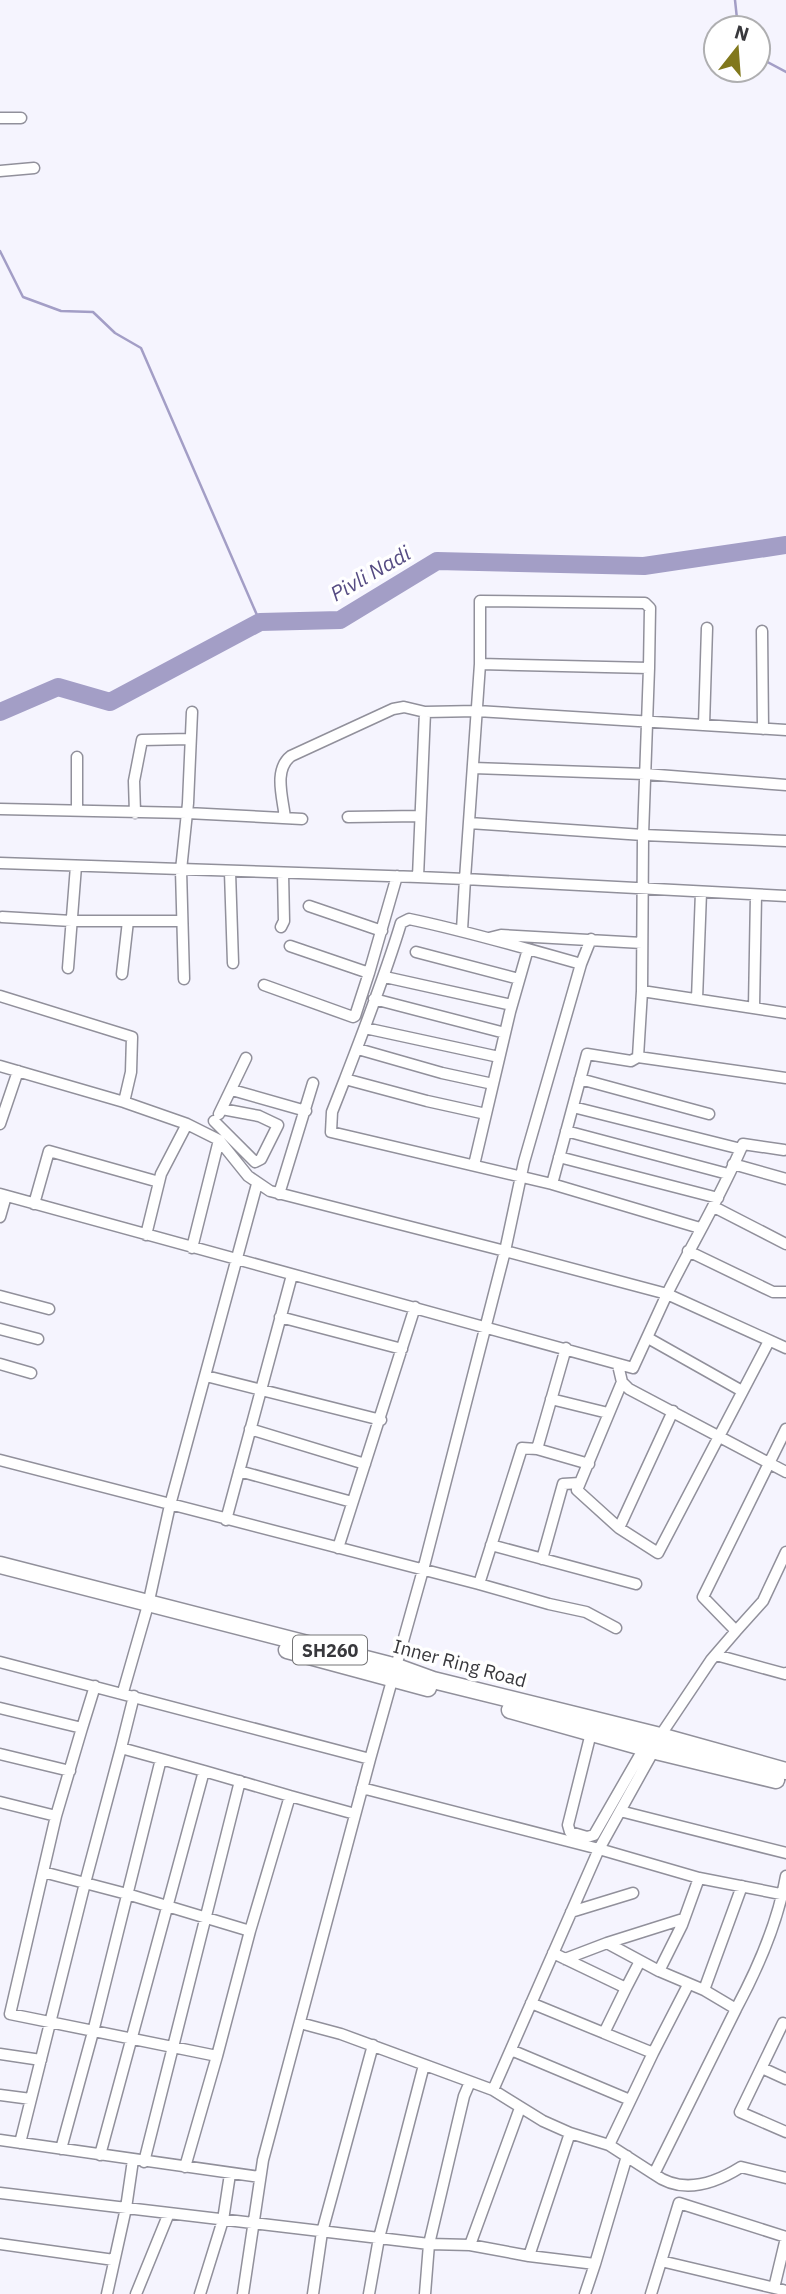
<svg xmlns="http://www.w3.org/2000/svg" width="786" height="2294" font-family="'IBM Plex Sans',sans-serif">
<rect width="100%" height="100%" fill="#f5f4fe"/>
<g fill="none" stroke-linecap="round" stroke-linejoin="round">
<path stroke="#a39ec6" stroke-width="2.5" d="M735,0L738,28
M758,57L786,72
M0,251L23,297L61,311L93,312L115,333L141,348L260,622"/>
<path stroke="#a39ec6" stroke-width="18" d="M0,712L58,687L110,702L260,622L340,620L437,561L644,566L786,545"/>
<defs>
<path id="minor" d="M0,118H21
M0,171L34,168
M762,631L763,729
M480,664V601L645,603L650,608L649,668
M704,725L707,628
M77,757V811
M473,768L645,774L786,785
M0,809L187,813L302,819
M135,813L134,781L142,740L190,739
M348,817L420,816
M285,818C283,798 273,770 291,756L393,709L404,707L425,712
M469,823L643,835L649,668L480,664L465,879L786,896
M786,841L643,835L642,991L786,1013
M0,863L418,877
M230,872L233,963
M309,906L382,931
M2,917L72,921H182
M281,927L284,921L283,873
M462,930L465,879L418,877L425,712L477,711L786,730
M489,938L501,935L642,943
M290,946L369,973L397,876
M416,952L519,979
M581,964L591,939
M68,968L76,866
M122,974L128,921
M385,977L512,1005
M184,979L181,870L188,803L192,712
M264,985L353,1017L355,1016L369,973
M642,991L638,1057L786,1078
M0,996L132,1037L131,1072L124,1102
M374,999L505,1033
M697,999L701,892
M754,1007L756,895
M365,1028L499,1057
M358,1049L442,1073L493,1084
M638,1057L631,1061L587,1054L552,1184L700,1228
M0,1066L124,1102L187,1124L219,1140L248,1176L270,1191L505,1251L423,1570L370,1759
M345,1079L332,1112L331,1132L552,1184
M580,1079L709,1114
M232,1090L306,1111
M573,1107L741,1149
M219,1114L246,1058
M214,1121L255,1162L261,1159L278,1125L259,1116L222,1109
M0,1124L18,1071
M566,1131L728,1174
M784,1150L743,1144C721,1196 692,1244 667,1294L786,1348
M559,1157L718,1198
M733,1164L786,1179
M474,1165L510,1012L528,949
M0,1194L633,1368L667,1294L505,1251L524,1162L581,964C524,948 467,931 409,919L401,923C385,976 365,1027 345,1079L427,1101L486,1114
M279,1194L313,1083
M34,1204L49,1151L159,1182
M714,1207L786,1244
M0,1217L6,1196
M146,1235L161,1174L187,1124
M192,1248L219,1140
M688,1251L773,1292H786
M0,1296L49,1309
M280,1317L402,1349
M0,1329L38,1339
M648,1338L742,1391
M566,1348L537,1449L589,1464
M0,1364L31,1373
M618,1365L622,1382L629,1389L786,1472
M206,1376L381,1420
M622,1382L577,1490L619,1528L658,1553L769,1341
M551,1399L608,1413
M250,1429L365,1464
M786,1429L703,1597L736,1631L763,1601L786,1552
M0,1460L479,1584L549,1604L586,1612L616,1628
M239,1471L352,1502
M226,1520L292,1275
M619,1528L673,1411
M491,1545L636,1584
M338,1548L415,1307
M542,1559L563,1484L580,1483
M479,1584L522,1448L537,1449
M716,1655L785,1674L786,1673
M0,1662L370,1759L263,2160L243,2294
M123,1692L148,1605L170,1505L257,1184
M0,1708L82,1728L56,1816L43,1872
M82,1728L95,1686
M591,1733L568,1825L570,1832L587,1837L594,1835L644,1748
M660,1736L711,1660L736,1631
M121,1748L134,1696
M654,1750L599,1849L493,2090L543,2121L570,2133L609,2145L654,2174
M0,1754L70,1771
M362,1788L599,1849L699,1878L786,1895
M290,1796L355,1814
M0,1802L56,1816
M620,1811L786,1853
M699,1878L682,1925L659,1971L704,1990L736,2009L654,2174C682,2195 714,2184 741,2167L786,2178
M571,1912L633,1893
M607,1943L683,1919
M565,1959L607,1943L659,1971
M626,1988L640,1961
M704,1990L742,1886
M531,2003L604,2033L626,1988L553,1953
M736,2009C758,1968 778,1922 786,1876
M300,2023L341,2034L493,2090
M783,2023L740,2112L786,2132
M604,2033L653,2053L609,2145
M511,2050L630,2100
M653,2053L688,1985
M0,2054L41,2060
M762,2068L786,2079
M0,2095L31,2099
M0,2140L260,2177
M20,2143L85,1883L121,1748L161,1759
M61,2149L93,2032L161,1759L204,1771
M100,2155L204,1771L290,1796L250,1931
M144,2162L240,1781
M185,2167L217,2056L250,1931L127,1894L43,1872L10,2014L217,2056
M0,2193L379,2238L429,2244L470,2245L529,2256L595,2264L627,2156
M0,2244L114,2260
M470,2245L520,2108
M529,2256L570,2133
M661,2261L783,2290L782,2294
M774,2288L786,2238
M107,2294L126,2208L133,2160
M136,2294L169,2213
M200,2294L223,2220L230,2174
M313,2294L322,2232L373,2045
M369,2294L379,2238L424,2065
M425,2294L429,2244L464,2096L470,2082
M585,2294L595,2264
M651,2294L679,2203L786,2237"/>
<path id="trunk" d="M0,1565L397,1667L433,1680L660,1736L786,1771
M287,1650L428,1688
M510,1710L660,1752L776,1780"/>
</defs>
<use href="#minor" stroke="#91909b" stroke-width="13"/>
<use href="#trunk" stroke="#91909b" stroke-width="19"/>
<use href="#minor" stroke="#fff" stroke-width="10"/>
<use href="#trunk" stroke="#fff" stroke-width="16"/>
</g>
<g text-anchor="middle" dominant-baseline="central" stroke-width="7" stroke-linejoin="round" paint-order="stroke">
<rect fill="#fff" stroke="#747476" stroke-width="2" x="293" y="1635.5" width="74" height="29" rx="5"/>
<g font-size="18" font-weight="bold" fill="#38383c">
<text x="330" y="1650">SH260</text>
</g>
<g font-size="19" fill="#38383c" stroke="#fff">
<text transform="translate(460 1663) rotate(15)">Inner Ring Road</text>
</g>
<g font-size="21" font-style="italic" fill="#564c83" stroke="#fff">
<text transform="translate(370 573) rotate(-30)">Pivli Nadi</text>
</g>
</g>
<g transform="translate(737 49) rotate(17)"><circle r="33" fill="#ffffff" stroke="#afafb1" stroke-width="2"/>
<path d="M0-5L12 26L0 18L-12 26Z" fill="#81781c"/>
<text y="-10" font-size="19" font-weight="bold" text-anchor="middle" fill="#38383c">N</text>
</g>
</svg>
